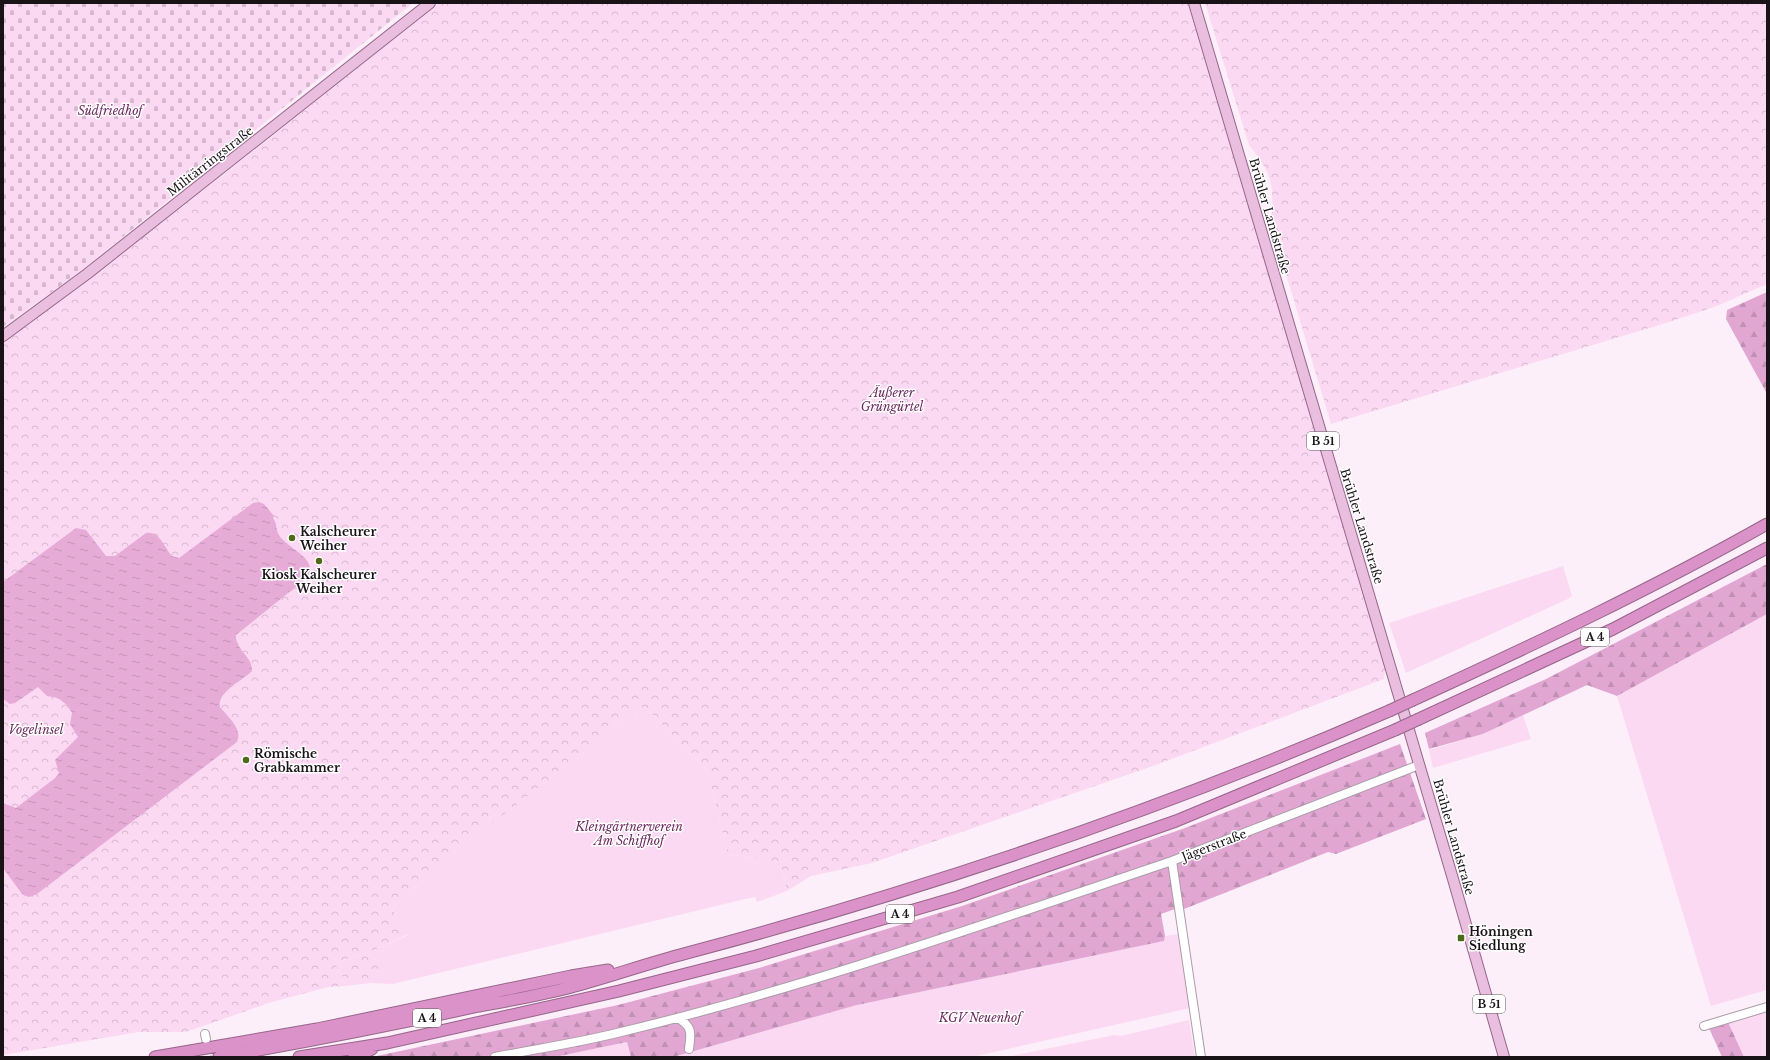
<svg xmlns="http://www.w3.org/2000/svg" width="1770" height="1060" font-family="'Libre Baskerville',serif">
<defs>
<pattern id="forest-firs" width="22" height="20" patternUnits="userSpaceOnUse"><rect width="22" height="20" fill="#e1a7d2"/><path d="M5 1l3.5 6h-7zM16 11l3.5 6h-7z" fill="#c08fb4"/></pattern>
<pattern id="cemetery-stones" width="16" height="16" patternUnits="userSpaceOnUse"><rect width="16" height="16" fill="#fcd9f2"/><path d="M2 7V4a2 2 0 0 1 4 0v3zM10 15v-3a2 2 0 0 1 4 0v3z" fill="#d7b9cf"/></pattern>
<pattern id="park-crowns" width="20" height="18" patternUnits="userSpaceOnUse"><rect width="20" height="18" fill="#fcd9f2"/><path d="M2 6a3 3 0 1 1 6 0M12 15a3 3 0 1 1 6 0" fill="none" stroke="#d7b9cf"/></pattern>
<pattern id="water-ripples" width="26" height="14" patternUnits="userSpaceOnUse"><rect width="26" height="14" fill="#e6acd7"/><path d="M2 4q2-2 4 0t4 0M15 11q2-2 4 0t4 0" fill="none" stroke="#c593b8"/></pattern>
</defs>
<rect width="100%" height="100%" fill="#fdeff9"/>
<path fill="#fcd9f2" d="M1563,566L1572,596L1568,599L1406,673L1389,623Z
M1767,614V990L1711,1006L1617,696Z
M644,706L707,770L728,854L780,862L787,891L757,902L755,897L741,900L393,984L370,983L346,986L335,963L382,947L408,935L392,909L428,876L427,873Z
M1523,715L1531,739L1433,768L1429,750L1483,734Z
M1179,934L1190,1008L972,1057H673L857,1005L1163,941L1165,936Z
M1767,1011V1057H1744L1728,1022Z
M1189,1020L1195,1057H1006L1114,1035L1121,1036Z
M627,1042L631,1057H555Z"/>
<path fill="url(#forest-firs)" d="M1767,292V394L1726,319L1727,310Z
M1767,564V614L1617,696L1587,685L1483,734L1429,749L1425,733L1546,679Z
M1400,744L1426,819L1336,854L1328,852L1184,909H1175L1161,914L1165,936L1164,941L857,1005L673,1057H631L627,1042L555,1057H372L618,1005L759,968L962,906L1185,828Z
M1728,1022L1744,1057H1722L1709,1028Z"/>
<path fill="url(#cemetery-stones)" d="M3,3H413L78,273L3,327Z"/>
<path fill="url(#park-crowns)" d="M440,3H1189L1373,628L1385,669L1384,679L1153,766L872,863L811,876L787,891L780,862L728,854L707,770L644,706L428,873V876L392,909L408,934L382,947L335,963L346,986L329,987L272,1002L186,1032H139L3,1055V343C152,234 295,117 440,3Z
M1205,3H1767V284L1717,306L1666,323L1331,424L1271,224C1274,185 1274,176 1249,145Z
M372,954L378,966V980L346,984L337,964Z"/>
<path fill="url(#water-ripples)" d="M259,502L264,504L274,516L273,518C278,525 275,529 279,535C286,548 319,558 308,577L236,635C235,650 253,656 252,671C242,681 217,692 220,707C228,717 243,729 237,742L37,894C31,897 28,898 22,894L3,868V803L16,808L55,778L59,773L55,760L78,737L70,724L72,713L67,705L58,698L47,696L38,687L15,703L10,704L3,699V582L76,528L86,530L106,556H115L146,533C159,530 165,548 172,556L179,558L253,503Z"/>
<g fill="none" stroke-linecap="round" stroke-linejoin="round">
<path stroke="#dbced7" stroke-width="8" stroke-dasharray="8 4" stroke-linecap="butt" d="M208,1043L214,1057"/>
<defs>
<path id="minor" d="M678,1018C693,1027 691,1033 689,1049
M1704,1026L1767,1007
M205,1034L206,1039
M495,1057C536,1049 577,1043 617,1033C805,988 988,923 1172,861
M1201,1057L1172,861L1419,765"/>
<path id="major" d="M1194,3L1453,879L1504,1057
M3,336L87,274L430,3"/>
<path id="highway" d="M1413,700C1533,645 1652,589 1767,524
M1419,719L1613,629L1767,548
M155,1057L317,1029L571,976L608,970
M219,1057C306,1042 392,1025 479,1006C511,1000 543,995 575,986C612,976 649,963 687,953C927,889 1162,810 1389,711
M299,1057L387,1043L619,991L756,956L958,897L1176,821L1395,730
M354,1057L372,1049"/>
</defs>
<use href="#minor" stroke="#ac9ca8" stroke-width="10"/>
<use href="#major" stroke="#96668a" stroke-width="12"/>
<use href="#highway" stroke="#96668a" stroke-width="13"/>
<use href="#minor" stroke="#fff" stroke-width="8"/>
<use href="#major" stroke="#e9bede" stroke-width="10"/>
<use href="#highway" stroke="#da92c8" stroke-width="11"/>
<defs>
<path id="highway-bridge" d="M1389,711L1413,700
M1395,730L1419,719"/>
</defs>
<use href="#highway-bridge" stroke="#96668a" stroke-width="13" stroke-linecap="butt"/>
<use href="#highway-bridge" stroke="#da92c8" stroke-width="11"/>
</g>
<g fill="#4f691b" stroke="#fff" stroke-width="1.5">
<circle cx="292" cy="538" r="4"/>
<circle cx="319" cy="561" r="4"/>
<circle cx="246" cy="760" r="4"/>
<rect x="1457" y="934" width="8" height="8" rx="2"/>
</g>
<g text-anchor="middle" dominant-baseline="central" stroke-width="3" stroke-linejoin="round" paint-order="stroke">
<g fill="#fff" stroke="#5e5a5d" stroke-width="1">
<rect x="1307" y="432" width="32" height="18" rx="3"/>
<rect x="1581" y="628" width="28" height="18" rx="3"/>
<rect x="886" y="905" width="28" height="18" rx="3"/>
<rect x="1473" y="995" width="32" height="18" rx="3"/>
<rect x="413" y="1009" width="28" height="18" rx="3"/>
</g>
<g font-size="11" font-weight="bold" fill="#191317">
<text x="1323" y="441">B 51</text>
<text x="1595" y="637">A 4</text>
<text x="900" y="914">A 4</text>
<text x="1489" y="1004">B 51</text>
<text x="427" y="1018">A 4</text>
</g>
<g font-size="12" font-style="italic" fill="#6e2b60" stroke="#fff">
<text x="110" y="110">Südfriedhof</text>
<text x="892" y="392">Äußerer<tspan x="892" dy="14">Grüngürtel</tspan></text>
<text x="36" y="729">Vogelinsel</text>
<text x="629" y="826">Kleingärtnerverein<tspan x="629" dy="14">Am Schiffhof</tspan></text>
<text x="980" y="1017">KGV Neuenhof</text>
</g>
<g font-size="12" fill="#191317" stroke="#fff">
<text transform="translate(210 161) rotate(-38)">Militärringstraße</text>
<text transform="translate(1270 216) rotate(74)">Brühler Landstraße</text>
<text transform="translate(1362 526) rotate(73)">Brühler Landstraße</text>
<text transform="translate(1454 837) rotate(74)">Brühler Landstraße</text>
<text transform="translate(1214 845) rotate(-21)">Jägerstraße</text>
</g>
<g font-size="12" font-weight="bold" fill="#191317" stroke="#fff" text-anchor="start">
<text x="300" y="531">Kalscheurer<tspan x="300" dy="14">Weiher</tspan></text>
<text x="319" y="574" text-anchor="middle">Kiosk Kalscheurer<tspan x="319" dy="14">Weiher</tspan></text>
<text x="254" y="753">Römische<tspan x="254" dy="14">Grabkammer</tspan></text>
<text x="1469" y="931">Höningen<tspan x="1469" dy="14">Siedlung</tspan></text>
</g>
</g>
<rect width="1770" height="1060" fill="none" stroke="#191317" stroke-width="8"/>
</svg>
